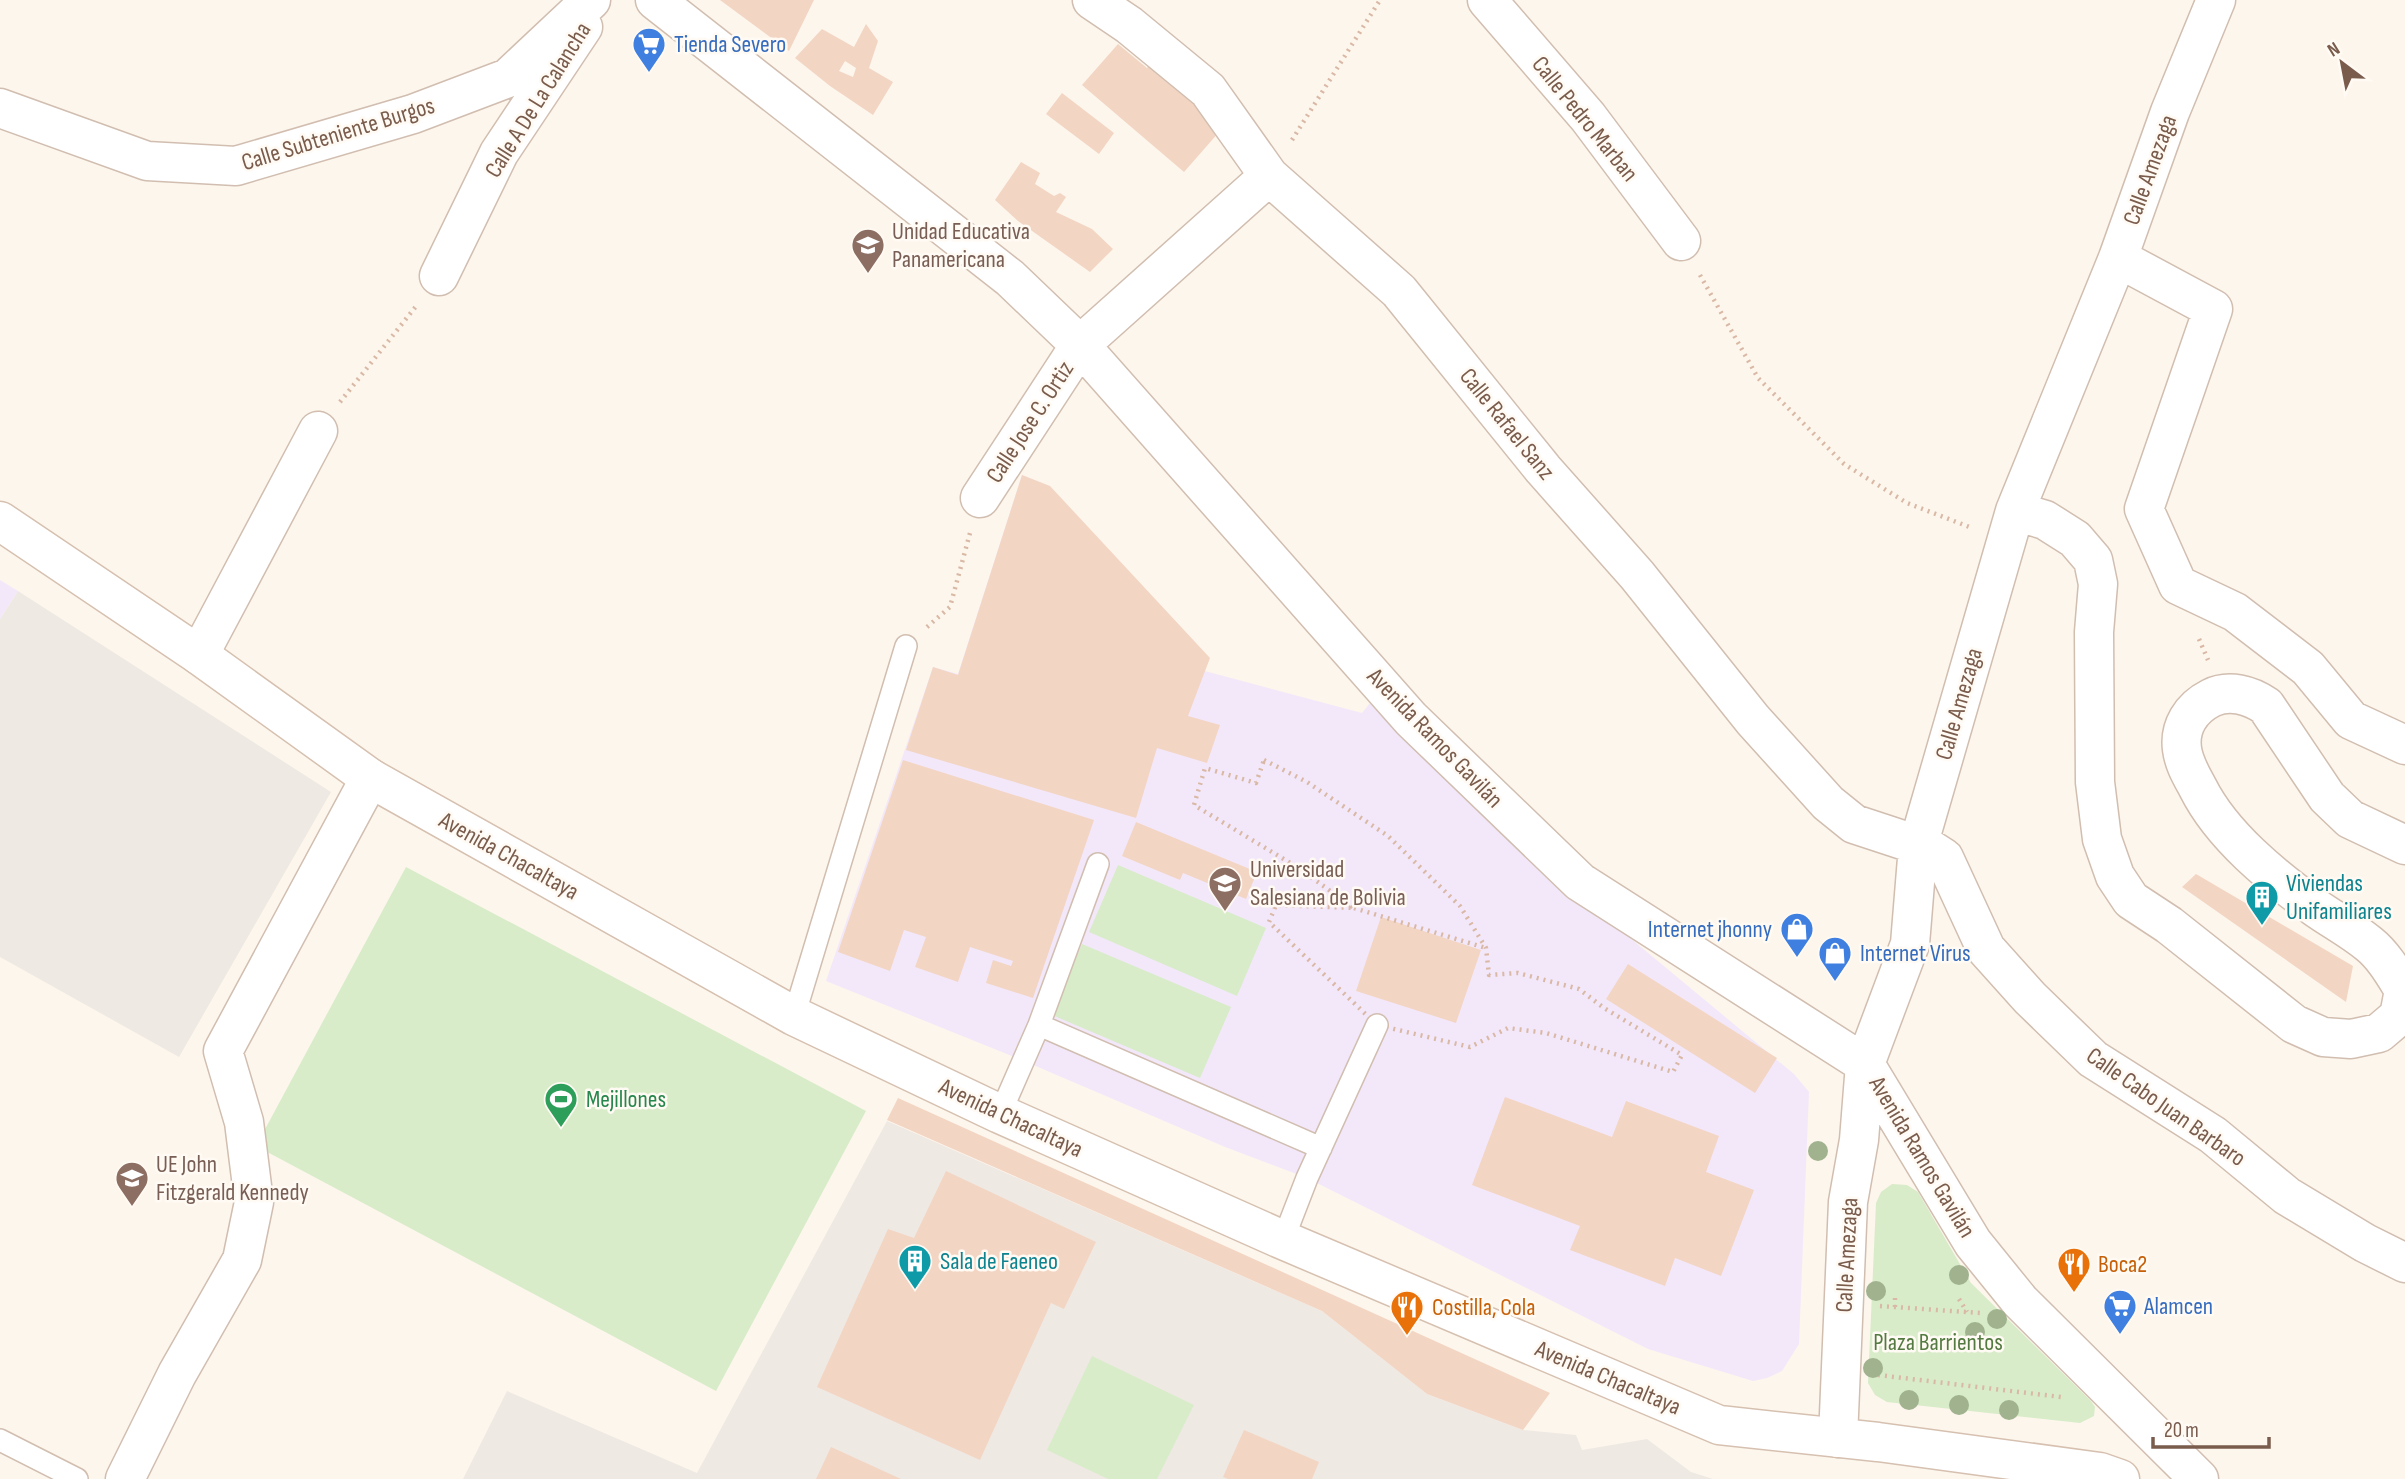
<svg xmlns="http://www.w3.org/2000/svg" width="2405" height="1479" font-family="'Sofia Sans Condensed',sans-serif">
<rect width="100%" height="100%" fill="#fdf6ec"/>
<path fill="#efe9e4" d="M18,591L331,792L179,1057L0,957V619Z
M887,1121L1322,1311L1427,1394L1523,1430L1576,1435L1582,1450L1647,1439L1691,1472L1713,1479H463L507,1391L697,1473Z"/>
<path fill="#f3e8fa" d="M1022,475L1050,487L1205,671L1362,713L1374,698L1553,874L1794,1074L1809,1092L1799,1344L1782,1371L1767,1378L1753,1381L1648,1349L1307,1178L1225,1147L1024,1061L826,981L933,667L958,674Z
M0,580L18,591L0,619Z"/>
<path fill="#d8ecc9" d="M1118,865L1266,928L1237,996L1089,932Z
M406,867L866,1111L716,1391L256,1146Z
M1082,944L1231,1007L1200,1078L1052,1015Z
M1892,1184L1907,1185L1918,1192L1971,1283L2091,1401L2095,1407L2094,1416L2080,1423L1887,1402L1875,1395L1868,1383L1876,1203L1881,1192Z
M1092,1356L1194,1405L1157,1479H1108L1047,1450Z"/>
<path fill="#f3d5c3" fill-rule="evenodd" d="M720,0H814L789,51Z
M866,24L878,41L869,68L893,82L873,115L830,86L795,58L822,29L854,47ZM845,61L856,68L853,77L839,71Z
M1118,44L1147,68L1154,60L1227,123L1184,172L1082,85Z
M1062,93L1114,133L1099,154L1046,114Z
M1021,162L1040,173L1035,184L1054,196L1060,193L1066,197L1056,212L1092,229L1113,249L1090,272L1018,221L995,200Z
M1022,475L1050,486L1210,658L1188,716L1220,725L1207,763L1157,748L1136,818L906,750L933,667L958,675Z
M903,760L1094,820L1033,998L986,983L993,960L1011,966L1013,961L970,947L958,982L915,967L926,937L904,930L890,971L838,952Z
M1136,822L1257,872L1246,899L1183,873L1180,880L1122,856Z
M2196,874L2353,966L2346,1002L2182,887Z
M1381,917L1481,950L1456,1023L1356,991Z
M1628,964L1777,1058L1755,1093L1606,999Z
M1505,1097L1612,1137L1626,1101L1719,1136L1706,1172L1754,1190L1721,1276L1675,1258L1665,1286L1570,1250L1580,1226L1472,1185Z
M898,1098L1550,1393L1523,1430L1427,1394L1322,1311L887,1120Z
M946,1171L1096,1242L1064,1309L1051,1303L980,1460L817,1387L888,1229L914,1238Z
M1244,1430L1319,1462L1312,1479H1228L1223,1477Z
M831,1447L901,1479H816Z"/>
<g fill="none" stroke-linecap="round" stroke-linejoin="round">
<defs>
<path id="lane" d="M794,1016L906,646
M1039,1025L1321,1148
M1000,1114L1039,1025L1098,864
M1283,1240L1307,1178L1377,1025
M0,1440L77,1479"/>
<path id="street" d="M655,0L1010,278L1080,345L1411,719L1580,882L1865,1064L1973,1243L2020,1301L2199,1479
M1092,0L1129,25L1208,90L1269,176L1399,291L1543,469L1637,575L1753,720L1828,803L1854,824L1930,849L1944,858L1986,949L2030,998L2093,1059L2213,1135L2287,1196L2365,1243L2405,1263
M1487,0L1588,117L1681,241
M0,108L147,161L236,166L413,114L508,78L591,0
M2118,258L2213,309L2144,509L2178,585L2235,612L2308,668L2351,720L2405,745
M439,276L499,153L583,27
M980,498L1080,345L1269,176
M2015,511L2045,520L2075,539L2093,560L2098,584L2094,632L2095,782L2102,839L2115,876L2131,900L2169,925L2294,1024L2323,1037L2351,1039L2379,1033L2399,1016L2404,990C2394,974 2384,956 2369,944C2352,930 2333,920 2316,908C2273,877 2222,836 2198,788C2191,775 2184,764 2182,749C2179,727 2191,708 2211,698C2229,689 2250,695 2266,706L2327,797L2350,819L2405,845
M199,655L318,431
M1838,1438L1848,1202L1859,1140L1865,1064L1910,944L1918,846L2015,511L2118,258L2170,112L2216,0
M125,1479L177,1374L242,1260L254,1202L244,1122L223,1051L370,778"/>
<path id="secondary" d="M0,521L199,655L370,778L794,1016L1000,1114L1283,1240L1719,1425L1878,1442L2100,1472L2120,1479"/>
</defs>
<use href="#lane" stroke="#d1beb0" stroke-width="24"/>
<use href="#street" stroke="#d1beb0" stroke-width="41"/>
<use href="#secondary" stroke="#d6c0b0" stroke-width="41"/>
<path stroke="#d9b8a5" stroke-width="4.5" stroke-dasharray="2 5" stroke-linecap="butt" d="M1292,140L1380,0
M1700,275L1758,378L1844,464L1907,503L1972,528
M340,402L417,305
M927,627L950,607L970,533
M2199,639L2208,660
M1264,760L1307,782L1388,836L1460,906L1486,948L1489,975L1518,973L1579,989L1604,1008L1682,1055L1673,1072L1546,1033L1508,1028L1470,1047L1377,1025L1269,922L1276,905L1354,908L1297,867L1194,805L1205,768L1256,783Z
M1354,908L1486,948
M1959,1299L1967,1312
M1880,1306L1980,1313
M1895,1307V1294
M1878,1375L2061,1397"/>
<use href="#lane" stroke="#fff" stroke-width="21"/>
<use href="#street" stroke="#fff" stroke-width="38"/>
<use href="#secondary" stroke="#fff" stroke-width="38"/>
</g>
<g fill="#a0b28e">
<circle cx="1818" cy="1151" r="10"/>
<circle cx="1959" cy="1275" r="10"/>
<circle cx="1876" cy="1291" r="10"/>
<circle cx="1997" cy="1319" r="10"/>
<circle cx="1975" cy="1332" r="10"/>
<circle cx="1873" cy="1368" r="10"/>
<circle cx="1909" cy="1400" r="10"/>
<circle cx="1959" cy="1405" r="10"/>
<circle cx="2009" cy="1410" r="10"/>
</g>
<defs>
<symbol id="supermarket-pin" viewBox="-11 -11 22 30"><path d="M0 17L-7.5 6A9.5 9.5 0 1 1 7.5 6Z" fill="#3f7fe0" stroke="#fffaf3"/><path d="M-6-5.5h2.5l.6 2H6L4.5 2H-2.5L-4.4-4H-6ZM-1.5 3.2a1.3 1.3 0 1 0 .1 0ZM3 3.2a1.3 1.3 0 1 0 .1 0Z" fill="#fff"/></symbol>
<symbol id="school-pin" viewBox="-11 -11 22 30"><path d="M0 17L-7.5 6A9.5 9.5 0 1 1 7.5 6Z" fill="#8d6e63" stroke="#fffaf3"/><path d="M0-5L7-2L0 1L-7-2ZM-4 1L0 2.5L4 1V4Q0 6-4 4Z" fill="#fff"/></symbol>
<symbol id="university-pin" viewBox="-11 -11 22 30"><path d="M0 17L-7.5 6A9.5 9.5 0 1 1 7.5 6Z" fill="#8d6e63" stroke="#fffaf3"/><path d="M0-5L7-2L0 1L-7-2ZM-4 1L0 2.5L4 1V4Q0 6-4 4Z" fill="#fff"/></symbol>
<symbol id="building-pin" viewBox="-11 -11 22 30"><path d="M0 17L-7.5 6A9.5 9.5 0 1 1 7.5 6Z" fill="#0f9aa8" stroke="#fffaf3"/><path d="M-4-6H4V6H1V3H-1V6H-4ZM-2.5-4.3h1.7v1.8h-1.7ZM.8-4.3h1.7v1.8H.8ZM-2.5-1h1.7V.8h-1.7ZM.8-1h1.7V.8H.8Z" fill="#fff"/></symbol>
<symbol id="shop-pin" viewBox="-11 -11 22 30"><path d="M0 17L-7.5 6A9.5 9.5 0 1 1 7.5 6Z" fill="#3f7fe0" stroke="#fffaf3"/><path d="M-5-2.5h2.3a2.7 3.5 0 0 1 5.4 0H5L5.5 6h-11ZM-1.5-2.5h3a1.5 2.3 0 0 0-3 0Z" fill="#fff"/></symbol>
<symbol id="stadium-pin" viewBox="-11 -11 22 30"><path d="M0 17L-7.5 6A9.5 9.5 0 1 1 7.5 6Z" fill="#2e9e5b" stroke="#fffaf3"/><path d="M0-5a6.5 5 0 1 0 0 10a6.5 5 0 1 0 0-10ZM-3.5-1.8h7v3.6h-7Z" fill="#fff"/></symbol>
<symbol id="restaurant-pin" viewBox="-11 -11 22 30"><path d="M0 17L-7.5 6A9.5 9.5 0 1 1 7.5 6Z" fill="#e8710a" stroke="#fffaf3"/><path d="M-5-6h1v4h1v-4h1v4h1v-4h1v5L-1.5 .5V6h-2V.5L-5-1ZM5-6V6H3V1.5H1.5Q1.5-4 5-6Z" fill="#fff"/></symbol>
</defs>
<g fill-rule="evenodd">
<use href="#supermarket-pin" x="630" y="25" width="38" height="52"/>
<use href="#school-pin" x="849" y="226" width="38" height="52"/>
<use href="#university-pin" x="1206" y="864" width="38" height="52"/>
<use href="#building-pin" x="2243" y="878" width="38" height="52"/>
<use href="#shop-pin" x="1778" y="910" width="38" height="52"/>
<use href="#shop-pin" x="1816" y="934" width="38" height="52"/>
<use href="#stadium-pin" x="542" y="1080" width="38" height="52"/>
<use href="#school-pin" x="113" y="1159" width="38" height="52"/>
<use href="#building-pin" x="896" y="1242" width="38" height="52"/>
<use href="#restaurant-pin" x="2055" y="1245" width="38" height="52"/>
<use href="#supermarket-pin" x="2101" y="1287" width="38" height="52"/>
<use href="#restaurant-pin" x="1388" y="1288" width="38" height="52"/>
</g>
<g text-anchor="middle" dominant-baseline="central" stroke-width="5" stroke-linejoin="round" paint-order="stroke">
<g font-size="24" fill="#366cbe" stroke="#fffaf3" text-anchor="start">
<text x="674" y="44">Tienda Severo</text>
<text x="1772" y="929" text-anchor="end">Internet jhonny</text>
<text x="1860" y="953">Internet Virus</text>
<text x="2144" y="1306">Alamcen</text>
</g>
<g font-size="24" fill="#7a5c4d" stroke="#fffaf3">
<text transform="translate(538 100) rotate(-58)">Calle A De La Calancha</text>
<text transform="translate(1585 119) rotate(51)">Calle Pedro Marban</text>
<text transform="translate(338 134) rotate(-17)">Calle Subteniente Burgos</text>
<text transform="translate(2150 170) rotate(-70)">Calle Amezaga</text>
<text transform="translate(1030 422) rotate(-57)">Calle Jose C. Ortiz</text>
<text transform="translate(1507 424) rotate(51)">Calle Rafael Sanz</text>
<text transform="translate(1959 704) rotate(-74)">Calle Amezaga</text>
<text transform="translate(1435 738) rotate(46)">Avenida Ramos Gavilán</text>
<text transform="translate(509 856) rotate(29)">Avenida Chacaltaya</text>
<text transform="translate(2166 1107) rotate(35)">Calle Cabo Juan Barbaro</text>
<text transform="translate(1011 1118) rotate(25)">Avenida Chacaltaya</text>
<text transform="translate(1922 1157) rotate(59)">Avenida Ramos Gavilán</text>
<text transform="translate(1847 1255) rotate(-87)">Calle Amezaga</text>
<text transform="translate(1608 1378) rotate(23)">Avenida Chacaltaya</text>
</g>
<g font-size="24" fill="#785e54" stroke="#fffaf3" text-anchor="start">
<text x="892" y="231">Unidad Educativa<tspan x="892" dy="28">Panamericana</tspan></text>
<text x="1250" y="869">Universidad<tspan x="1250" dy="28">Salesiana de Bolivia</tspan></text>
<text x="156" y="1164">UE John<tspan x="156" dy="28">Fitzgerald Kennedy</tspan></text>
</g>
<g font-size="24" fill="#0d838f" stroke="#fffaf3" text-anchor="start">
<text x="2286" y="883">Viviendas<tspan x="2286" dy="28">Unifamiliares</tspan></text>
<text x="940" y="1261">Sala de Faeneo</text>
</g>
<g font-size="24" fill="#27864d" stroke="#fffaf3" text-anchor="start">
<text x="586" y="1099">Mejillones</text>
</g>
<g font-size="24" fill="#c56008" stroke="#fffaf3" text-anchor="start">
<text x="2098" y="1264">Boca2</text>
<text x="1432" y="1307">Costilla, Cola</text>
</g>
<g font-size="24" fill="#537a41" stroke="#fffaf3">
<text x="1938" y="1342">Plaza Barrientos</text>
</g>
</g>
<g transform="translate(2342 63) rotate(328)" stroke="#fffaf3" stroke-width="5" paint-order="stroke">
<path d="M0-5L12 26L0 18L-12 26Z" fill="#7a5c4d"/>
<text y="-10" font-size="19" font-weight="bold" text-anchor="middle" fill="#7a5c4d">N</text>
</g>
<path d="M2153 1437v10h116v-10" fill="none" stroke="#7a5c4d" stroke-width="3.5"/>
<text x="2164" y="1437" font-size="21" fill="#7a5c4d" stroke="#fffaf3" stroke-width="5" paint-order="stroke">20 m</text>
</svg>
